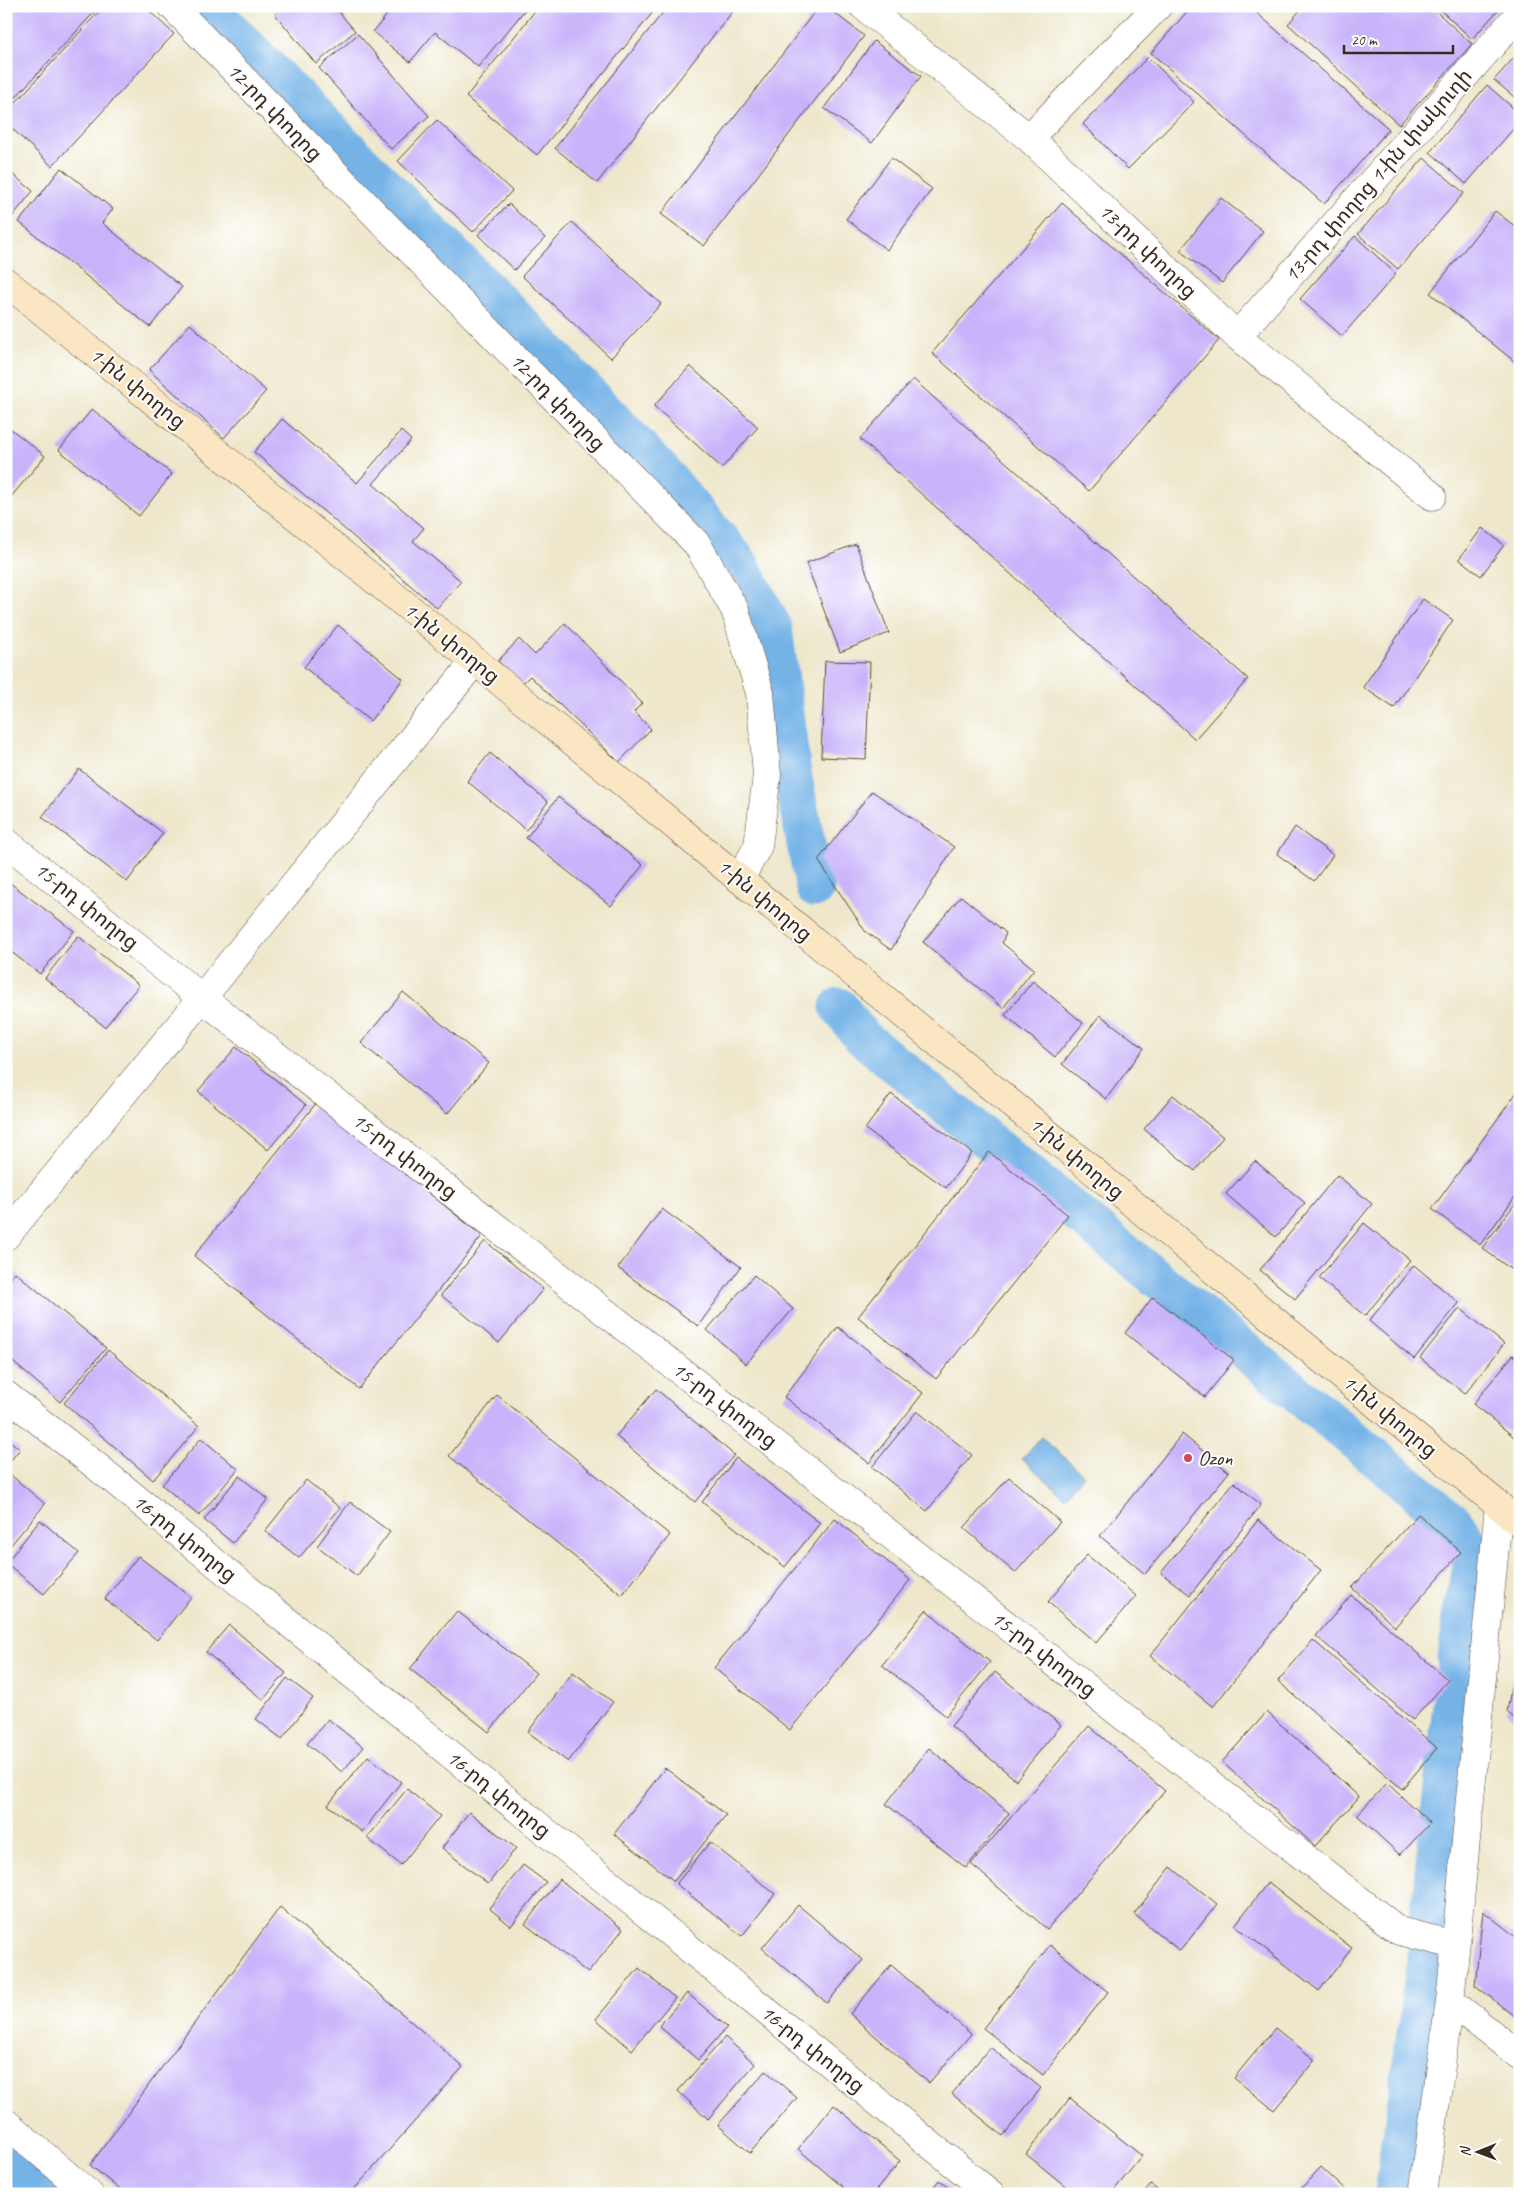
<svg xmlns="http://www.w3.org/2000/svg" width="1526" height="2200" font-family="Caveat,'Noto Sans Armenian',sans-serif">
<rect width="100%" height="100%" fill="#fff"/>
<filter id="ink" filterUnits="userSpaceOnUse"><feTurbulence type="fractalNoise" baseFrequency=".02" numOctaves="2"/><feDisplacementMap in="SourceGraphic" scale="10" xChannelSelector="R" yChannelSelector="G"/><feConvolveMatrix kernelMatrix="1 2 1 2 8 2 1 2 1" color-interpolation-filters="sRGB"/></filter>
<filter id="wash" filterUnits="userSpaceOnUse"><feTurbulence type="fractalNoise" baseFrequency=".0096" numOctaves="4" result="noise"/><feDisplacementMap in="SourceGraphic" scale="20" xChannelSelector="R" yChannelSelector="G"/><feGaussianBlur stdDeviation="1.12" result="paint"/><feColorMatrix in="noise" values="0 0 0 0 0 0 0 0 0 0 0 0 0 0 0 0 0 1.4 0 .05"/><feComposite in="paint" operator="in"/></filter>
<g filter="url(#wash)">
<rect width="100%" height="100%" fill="#eee7cb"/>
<path fill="#75b3e7" stroke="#586e82" d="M1041,1437L1084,1475L1065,1497L1022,1459Z"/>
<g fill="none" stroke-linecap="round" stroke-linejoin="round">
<path stroke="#75b3e7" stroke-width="39" d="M207,6L543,346L665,475L739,563L773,628L792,774L815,888
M839,1007L861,1036L1455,1523L1475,1554L1462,1612L1429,1918
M6,2164L41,2194
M1394,2194L1427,1953"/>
</g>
<g id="blocks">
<path fill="#c8b4fa" d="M6,6H100L12,101L6,96Z
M104,6H144L174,34L52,166L6,123V113Z
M284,6H334L355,31L316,64L275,14Z
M394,6H528L478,67L435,32L410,62L373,32Z
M539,6H658L537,155L466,97Z
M668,6H737L597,183L555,148Z
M819,6H826L864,36L704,246L661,214Z
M1192,6H1249L1389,129L1324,204L1151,53Z
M1304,6H1430L1472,44L1399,125L1288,24Z
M1436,6H1502L1472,39Z
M358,34L429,116L391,149L319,68Z
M874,41L921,76L872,143L824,108Z
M1520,51V102L1494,80Z
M1148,57L1194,102L1128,169L1083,124Z
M1487,85L1520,114V121L1466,184L1430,152Z
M437,120L512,191L473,232L398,161Z
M891,158L932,189L887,250L846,219Z
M1424,158L1464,193L1398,269L1358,234Z
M61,168L113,209L102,223L182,287L150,327L19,222Z
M6,169L33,191L8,222L6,221Z
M1221,198L1263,231L1222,283L1180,251Z
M1062,203L1219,340L1089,491L932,353Z
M509,204L545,238L514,270L478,235Z
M1495,211L1520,230V366L1430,293Z
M572,222L661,304L611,358L522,276Z
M1355,236L1396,274L1342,336L1300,299Z
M190,324L266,391L224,438L149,370Z
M690,366L758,427L722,468L654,406Z
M913,379L1248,679L1195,739L860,439Z
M92,409L172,474L139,516L59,450Z
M282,419L357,483L401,431L411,440L373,484L424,528L413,541L461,581L437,608L254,452Z
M6,425L45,456L6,503Z
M1482,528L1504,545L1481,576L1459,559Z
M856,544L889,633L840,652L806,563Z
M1423,599L1453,620L1394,708L1363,687Z
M565,623L642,703L634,712L651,729L619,762L530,676L522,684L498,661L519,639L535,655Z
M338,625L403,679L370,721L304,667Z
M825,661L870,662L866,759L821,757Z
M490,753L548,802L526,830L467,781Z
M79,769L163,833L127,882L42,817Z
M872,791L954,847L891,950L865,931L818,860Z
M558,797L643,865L611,906L526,838Z
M1295,827L1333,855L1314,881L1277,854Z
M6,880L74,931L40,974L6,948Z
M961,896L1006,933L1002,943L1034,969L1003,1008L923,942Z
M78,936L139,985L105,1027L45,978Z
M1033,981L1083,1023L1055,1057L1005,1015Z
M403,992L489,1063L447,1114L361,1043Z
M1100,1015L1144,1048L1106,1099L1062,1064Z
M236,1047L306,1105L268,1150L198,1091Z
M1520,1088V1190L1480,1245L1432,1209Z
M891,1094L972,1153L946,1188L865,1129Z
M1173,1095L1223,1137L1195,1171L1144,1129Z
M317,1102L482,1236L359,1389L194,1256Z
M989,1152L1068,1215L936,1379L858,1317Z
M1255,1161L1305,1203L1276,1237L1226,1194Z
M1337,1175L1372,1204L1295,1299L1260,1270Z
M1520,1197V1276L1482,1248Z
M662,1209L741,1267L698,1326L618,1268Z
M1364,1223L1410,1260L1365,1316L1319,1278Z
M485,1241L543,1289L499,1343L441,1295Z
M1414,1265L1459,1303L1414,1359L1369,1321Z
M15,1272L106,1348L60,1402L6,1356V1282Z
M754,1275L793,1309L746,1364L707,1330Z
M1153,1297L1234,1360L1205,1397L1125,1333Z
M1460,1308L1504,1344L1465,1394L1420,1358Z
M838,1327L923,1393L869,1463L784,1397Z
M108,1350L199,1426L153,1480L64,1403Z
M1513,1355L1520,1360V1437L1518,1440L1473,1404Z
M656,1389L734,1455L695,1502L616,1436Z
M497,1395L670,1535L622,1595L449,1456Z
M917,1411L972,1455L927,1511L872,1467Z
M1182,1434L1229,1472L1145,1574L1100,1536Z
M6,1438L20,1449L6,1466Z
M201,1438L238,1469L199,1516L162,1485Z
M736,1458L820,1523L785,1567L702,1502Z
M6,1471L45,1504L10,1546L6,1542Z
M239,1476L268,1499L233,1543L204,1520Z
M1009,1477L1060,1522L1015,1573L964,1528Z
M306,1480L340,1508L299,1558L265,1531Z
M1234,1482L1261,1505L1190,1595L1161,1573Z
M350,1502L390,1532L357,1576L317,1546Z
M1418,1514L1461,1552L1395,1627L1352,1588Z
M835,1519L910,1580L790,1730L714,1668Z
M40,1520L79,1553L44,1594L6,1563Z
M1258,1520L1321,1570L1213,1707L1150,1656Z
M1087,1555L1136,1596L1096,1643L1048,1602Z
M138,1556L191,1597L157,1640L105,1599Z
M1351,1595L1448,1680L1413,1720L1316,1636Z
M926,1610L990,1662L946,1716L882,1665Z
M457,1611L536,1673L489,1732L410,1669Z
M229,1625L286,1673L263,1700L206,1652Z
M1313,1640L1437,1748L1402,1789L1278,1681Z
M1519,1642H1520V1723L1507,1712Z
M573,1672L613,1702L568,1762L528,1732Z
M995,1672L1061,1725L1016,1780L951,1726Z
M287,1678L313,1698L282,1739L256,1719Z
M1267,1712L1359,1797L1315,1846L1222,1762Z
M328,1719L363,1747L342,1772L307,1744Z
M1089,1726L1165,1791L1047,1929L971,1864Z
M929,1748L1009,1813L966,1868L886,1804Z
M368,1756L401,1782L362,1832L328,1805Z
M665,1768L726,1815L674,1881L614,1834Z
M1387,1783L1430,1823L1400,1855L1357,1815Z
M407,1789L440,1816L401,1865L367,1838Z
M469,1812L516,1848L488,1884L442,1848Z
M710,1842L775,1894L742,1936L676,1884Z
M523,1865L546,1882L511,1926L489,1908Z
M1171,1867L1217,1904L1180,1951L1134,1914Z
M559,1879L623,1929L588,1973L525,1924Z
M1268,1882L1352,1948L1319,1991L1235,1925Z
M798,1905L863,1960L827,2003L762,1948Z
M280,1907L463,2067L350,2194H125L90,2165Z
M1483,1911L1520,1940V2021L1475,1985Z
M1050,1945L1108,1992L1043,2075L983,2028Z
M891,1965L971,2034L929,2083L850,2014Z
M639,1968L675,1998L632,2050L596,2019Z
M687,1993L727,2027L698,2060L659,2026Z
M1275,2028L1315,2060L1274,2110L1234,2078Z
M725,2037L755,2064L708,2119L678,2091Z
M990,2047L1041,2088L1003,2136L952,2094Z
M766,2071L797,2098L750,2153L718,2125Z
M1070,2098L1142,2156L1111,2194H1075L1026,2154Z
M834,2105L900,2161L873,2194H851L798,2149Z
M1321,2167L1350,2194H1296Z
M939,2180L955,2194H928Z
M1151,2185L1162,2194H1143Z"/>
</g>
</g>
<g filter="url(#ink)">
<use href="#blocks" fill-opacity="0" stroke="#564638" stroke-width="1"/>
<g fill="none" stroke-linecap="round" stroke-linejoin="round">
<defs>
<path id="minor" d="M172,6L697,544L735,610L760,693L767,775L758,846L740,879
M863,6L1029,138L1237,336L1432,496
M1029,138L1158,6
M1237,336L1520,13
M6,842L202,998L1399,1931L1455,1945
M6,1236L202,998L475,661
M6,1395L95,1465L991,2194
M1450,2001L1520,2056
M6,2123L89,2194
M1423,2194L1450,2001L1499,1506"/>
<path id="secondary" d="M6,282L475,661L1520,1523"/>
</defs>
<use href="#minor" stroke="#564638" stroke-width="29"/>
<use href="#secondary" stroke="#564638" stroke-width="29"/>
<use href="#minor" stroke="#fff" stroke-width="28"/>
<use href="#secondary" stroke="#fbe6c4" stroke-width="28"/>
</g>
</g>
<circle fill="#d1495b" stroke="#fff" stroke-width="2" cx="1188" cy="1458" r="5"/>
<g text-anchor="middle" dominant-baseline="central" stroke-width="4" stroke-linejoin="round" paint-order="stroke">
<g font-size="21" fill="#3b2a1e" stroke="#fff">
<text transform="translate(275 112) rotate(46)">12-րդ փողոց</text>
<text transform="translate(1378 175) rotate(-49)">13-րդ փողոց 1-ին փակուղի</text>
<text transform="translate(1148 251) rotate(44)">13-րդ փողոց</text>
<text transform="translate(138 388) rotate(39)">1-ին փողոց</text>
<text transform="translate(558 402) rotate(46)">12-րդ փողոց</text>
<text transform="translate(452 643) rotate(39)">1-ին փողոց</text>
<text transform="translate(765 900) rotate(40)">1-ին փողոց</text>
<text transform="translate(87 906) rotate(39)">15-րդ փողոց</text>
<text transform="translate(405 1156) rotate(38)">15-րդ փողոց</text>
<text transform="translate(1077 1158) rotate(40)">1-ին փողոց</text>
<text transform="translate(725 1405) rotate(38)">15-րդ փողոց</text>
<text transform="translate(1390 1416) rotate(40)">1-ին փողոց</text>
<text transform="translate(185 1538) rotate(39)">16-րդ փողոց</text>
<text transform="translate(1044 1654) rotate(38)">15-րդ փողոց</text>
<text transform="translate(499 1794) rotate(39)">16-րդ փողոց</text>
<text transform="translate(813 2049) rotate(39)">16-րդ փողոց</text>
</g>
<g font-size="21" fill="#3b2a1e" stroke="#fff" text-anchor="start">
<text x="1198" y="1458">Ozon</text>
</g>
</g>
<rect width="1526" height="2200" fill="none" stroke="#fff" stroke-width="25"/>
<g transform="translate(1478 2152) rotate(269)" stroke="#ffffff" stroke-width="4" paint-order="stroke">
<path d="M0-4L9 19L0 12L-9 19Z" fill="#3b2a1e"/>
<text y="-8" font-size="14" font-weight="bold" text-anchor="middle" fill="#3b2a1e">N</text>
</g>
<path d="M1344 45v8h109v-8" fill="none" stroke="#3b2a1e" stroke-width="2.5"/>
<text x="1351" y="45" font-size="15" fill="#3b2a1e" stroke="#ffffff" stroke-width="4" paint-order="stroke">20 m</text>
</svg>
